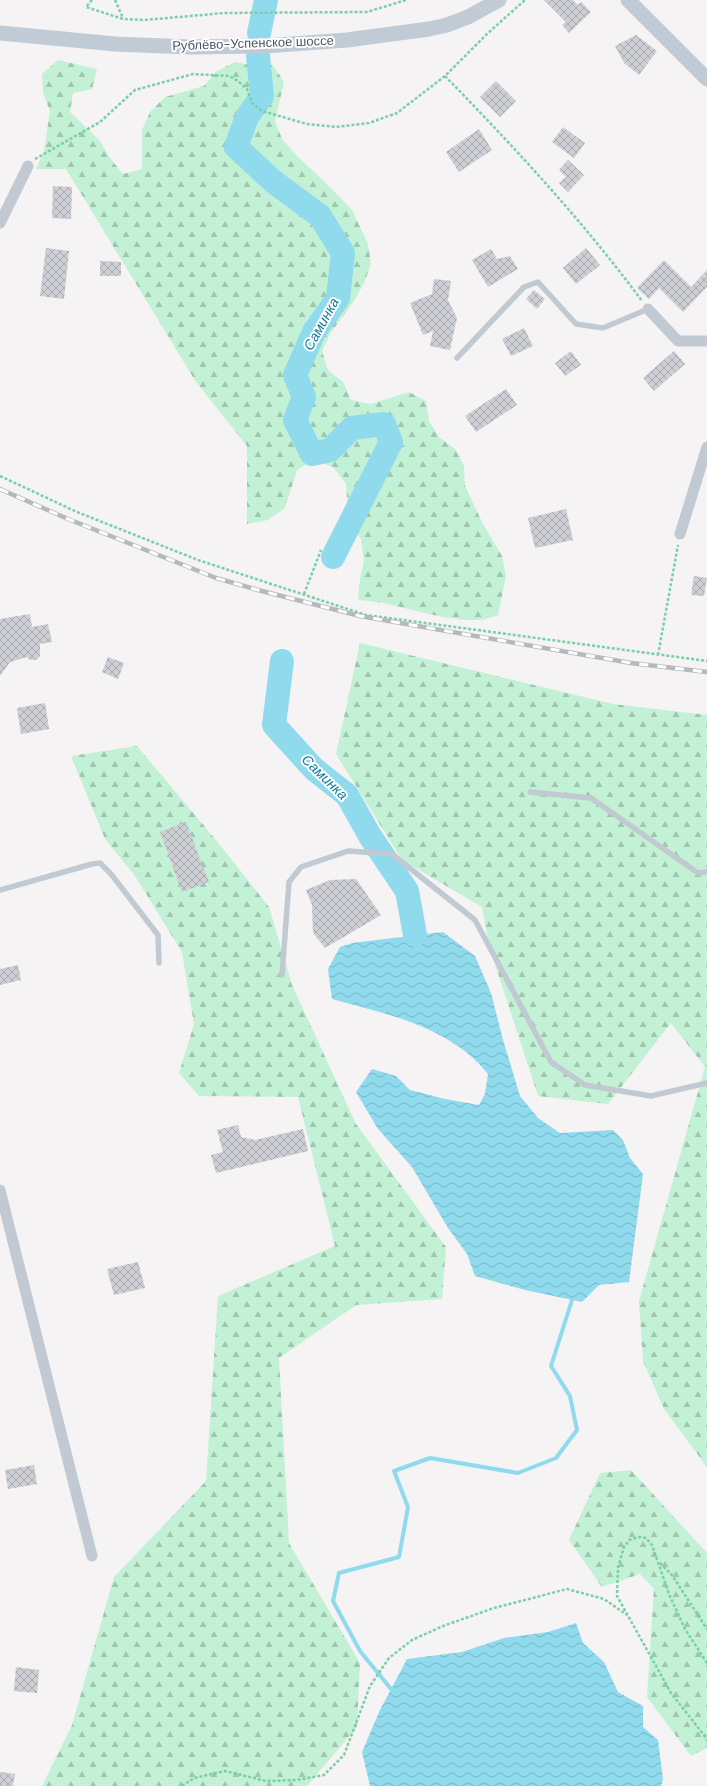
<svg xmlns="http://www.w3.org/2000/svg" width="707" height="1786" font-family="'DM Sans',sans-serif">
<defs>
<pattern id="forest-firs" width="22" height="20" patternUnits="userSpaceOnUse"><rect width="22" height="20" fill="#c3f1d5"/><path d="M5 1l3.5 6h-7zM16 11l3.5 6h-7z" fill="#a0c6b0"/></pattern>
<pattern id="water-waves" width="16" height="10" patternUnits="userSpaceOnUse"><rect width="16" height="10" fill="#90daee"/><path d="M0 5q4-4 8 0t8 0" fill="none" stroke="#78b4c4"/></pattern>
<pattern id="building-cross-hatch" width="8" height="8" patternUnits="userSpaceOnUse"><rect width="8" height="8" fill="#cdcfd5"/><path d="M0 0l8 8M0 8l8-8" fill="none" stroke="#a8abb0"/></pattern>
</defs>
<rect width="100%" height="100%" fill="#f5f3f3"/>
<path fill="url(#forest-firs)" d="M58,60L97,69L92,89L73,93L70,112L100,141L110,158L123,174L142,169V130L150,112L165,97L204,86L217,71L235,62L254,66L273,65L284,82L275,121L282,139L295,154L325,182L352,210L368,244L371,264L364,283L354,301L330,334L322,351L328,370L343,382L351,400L371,404L409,392L426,401L429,421L439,437L455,449L464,466L465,486L482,522L502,556L506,576L498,615C492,617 484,620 477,620C436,621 398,602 358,600L360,579L364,560L361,539L349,524L346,484L333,467L314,460L297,470L285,508L268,520L247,524V446L196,382L66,169H36L44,151L50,111L43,93L42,74Z
M360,643L613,704L707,715V1467L664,1409L643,1361L639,1301L705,1067L671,1023L608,1104L538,1096L489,946L482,907L402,860L336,754Z
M137,746L216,840L269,907L292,985L356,1124L446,1247L442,1299L356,1305L279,1358L289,1543L360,1663L357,1727L307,1786H42L72,1725L114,1577L206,1481L218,1296L335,1246L298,1097L199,1096L179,1073L194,1024L182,952L135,876L105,839L71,756Z
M631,1470L707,1553V1748L691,1756L647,1697L654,1589L640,1574L602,1587L569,1540L600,1473Z"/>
<path fill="url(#water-waves)" d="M443,932L475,956L491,993L503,1040L520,1096L538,1118L560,1133L613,1130L623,1140L630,1158L643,1174L629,1282L599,1285L582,1302L525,1290L475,1276L467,1254L448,1228L412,1167L378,1129L356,1092L372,1069L396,1076L410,1090L445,1099L479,1105L485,1094L488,1074C451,1027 387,1014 332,999L328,969L340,947L352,943Z
M576,1623L583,1643L604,1662L618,1692L643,1706V1727L658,1740L663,1779L661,1786H370L362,1752L380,1710L407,1659L462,1652L504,1638L548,1632Z"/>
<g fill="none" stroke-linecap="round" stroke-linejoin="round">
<path stroke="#90daee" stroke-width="4" d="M391,1689L360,1651L333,1601L339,1573L399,1557L408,1507L394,1471L430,1458L518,1473L556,1458L577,1430L570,1396L551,1366L572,1300"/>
<path stroke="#90daee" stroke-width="24" d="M259,33L266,0
M258,56L262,96L247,117L236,147L274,182L320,216L343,253L338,298L314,332L295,375L304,397L295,420L312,454L330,450L352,428L384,424L391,442L333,557
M282,661L274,725L314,769L347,795L370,836L407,891L415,935"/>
</g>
<path fill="url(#building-cross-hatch)" d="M544,0H573L578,5L581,2L591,12L569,33L562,25L566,22Z
M636,35L657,51L639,75L624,63L615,46Z
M496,81L516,101L500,117L480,97Z
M563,127L585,143L574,158L552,142Z
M479,129L492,150L459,172L446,152Z
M568,160L584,175L568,192L559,183L566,177L559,170Z
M53,186L72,187L71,219L52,218Z
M46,248L69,251L64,299L40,296Z
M586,248L600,265L576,284L563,268Z
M491,249L497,259L510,256L518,269L488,287L472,260Z
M664,260L691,287L707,270V287L683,312L659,288L649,299L637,288Z
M100,261L121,262V276H100Z
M434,279L451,281L448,300L457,318L450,350L430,346L433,331L423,335L410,303L432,294Z
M534,290L545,299L537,309L526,299Z
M524,328L533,346L511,356L502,339Z
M571,351L581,365L565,376L555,363Z
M674,351L685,364L654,391L643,378Z
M506,389L517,405L476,432L465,416Z
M566,509L573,540L535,548L528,518Z
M694,576L707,578L704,596L691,595Z
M30,614L32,627L48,624L52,642L40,644V656L36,660H30L27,657L10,662L0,676V619Z
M108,657L124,663L118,679L102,672Z
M45,703L49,729L21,734L17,708Z
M186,822L209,882L182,892L160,832Z
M356,879L381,915L325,948L313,933L312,905L306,890L330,880Z
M18,965L21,980L0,985V969Z
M238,1125L241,1137L255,1140L303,1129L308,1151L216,1173L211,1155L223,1152L217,1130Z
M138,1262L145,1288L114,1295L107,1269Z
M34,1465L37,1484L8,1489L5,1470Z
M16,1667L39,1670L37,1693L14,1691Z
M0,1772L15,1774L13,1786H0Z"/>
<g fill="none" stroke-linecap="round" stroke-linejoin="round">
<path stroke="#7ad0a6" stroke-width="2.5" stroke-dasharray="3 2" stroke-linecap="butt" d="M92,0L86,7L123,19L145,20L224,13L367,12L406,0
M115,0L123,18
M445,76C514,147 583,221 642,301
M35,159L100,122L135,90L193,74L229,76L238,81L247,89L252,103L262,111L307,124L336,127L369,123L397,113L445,76L488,33L525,0
M0,476L77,512L198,560L366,615L707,661
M304,594L321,550
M658,655L678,545
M660,1563L672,1575L707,1629
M707,1663L685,1629L669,1594L652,1545L646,1538L639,1537L629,1540L624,1547L618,1567L617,1596L671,1693L704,1735L707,1736
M704,1735L707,1741
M182,1786L194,1778L225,1771L266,1781L297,1780L324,1775L344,1755L370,1686L389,1658L412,1640L443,1626L494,1608L567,1589L604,1599L627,1615"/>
<path stroke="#c1cad2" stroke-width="5.5" d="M457,358L524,287L538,282L576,324L603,328L648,309
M530,792L591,798L698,873L707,872
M0,890L92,864L100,863L111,874L158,935L159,963
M282,975L289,882L301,867L348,851L392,854L475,920L551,1062L585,1085L651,1096L707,1083"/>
<path stroke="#c1cad2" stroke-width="11" d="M0,223L28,166
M648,309L678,341H707
M680,534L707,447
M0,1190L92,1556"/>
<path stroke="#c1cbd6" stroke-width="15" d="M628,0L707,79
M0,33L115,44L190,47L265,46L347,40L429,29L447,25L468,17L499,0"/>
<defs>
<path id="rail" d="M0,489L68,519L216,578L258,590L360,616L631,663L707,672"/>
</defs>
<use href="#rail" stroke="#b5b8bd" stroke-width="4.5"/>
<use href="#rail" stroke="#fff" stroke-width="3" stroke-dasharray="9" stroke-linecap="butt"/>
</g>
<g text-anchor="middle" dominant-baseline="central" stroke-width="4" stroke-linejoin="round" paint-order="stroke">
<g font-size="13" fill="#4a5661" stroke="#fff">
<text transform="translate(253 43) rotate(-2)">Рублёво-Успенское шоссе</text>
</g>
<g font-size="14" font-style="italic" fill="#0c7c9b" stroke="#fff">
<text transform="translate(321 324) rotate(-61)">Саминка</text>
<text transform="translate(325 777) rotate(44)">Саминка</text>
</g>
</g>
</svg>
